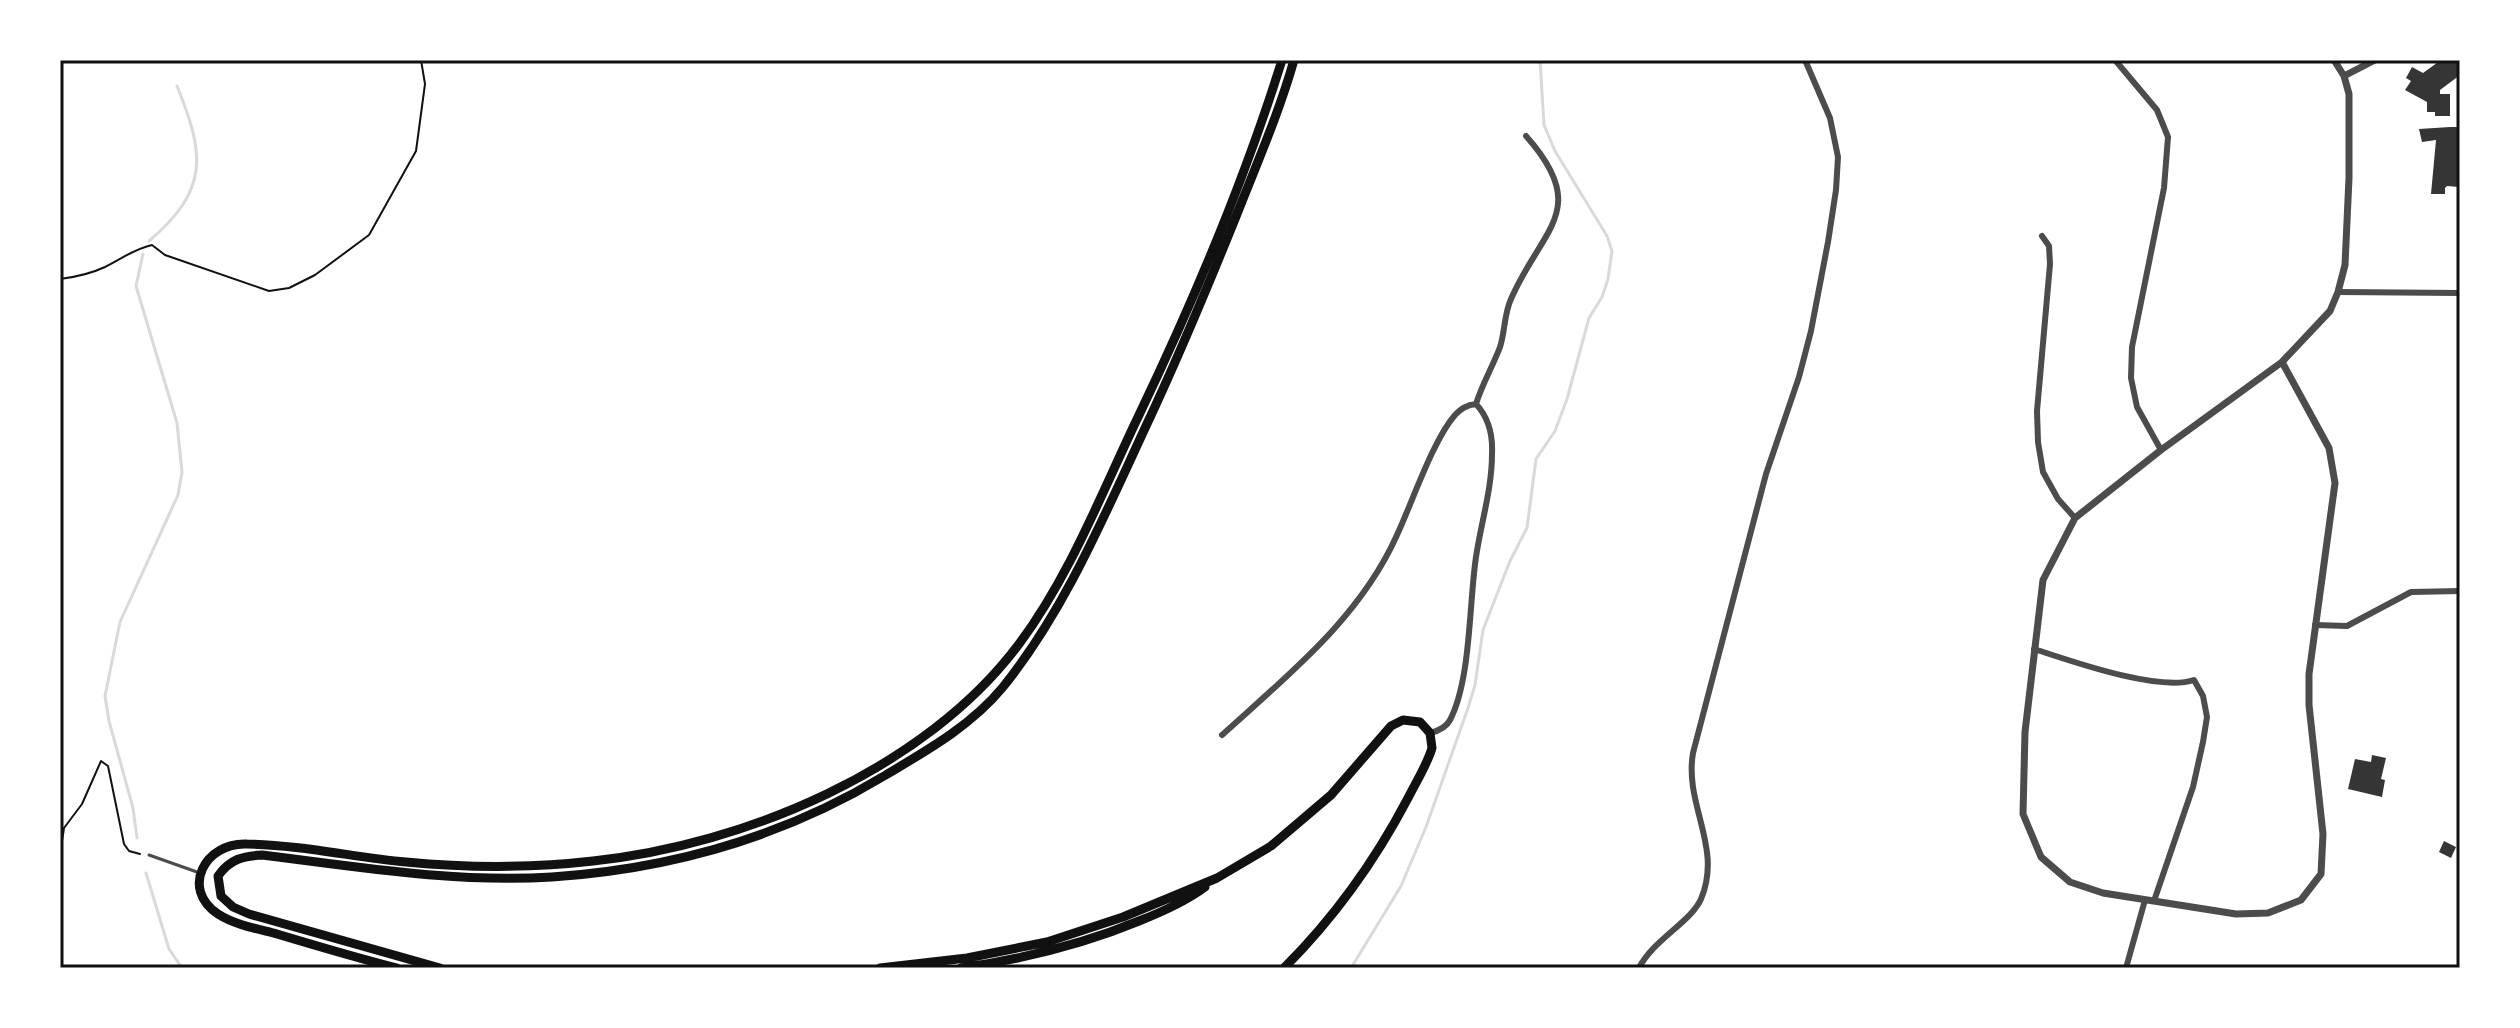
<svg xmlns="http://www.w3.org/2000/svg" width="2520" height="1028" font-family="'Fira Sans',sans-serif">
<rect width="100%" height="100%" fill="#fff"/>
<g fill="none" stroke-linecap="round" stroke-linejoin="round">
<path stroke="#d9d9d9" stroke-width="3" d="M149,241C209,190 205,155 177,86
M137,838L133,808L109,721L105,696L120,622L178,495L182,472L177,423L136,286L143,254
M146,873L169,949L182,968
M1351,968L1401,886L1426,827L1468,708L1475,685L1483,630L1510,561L1527,528L1536,459L1555,431L1567,399L1589,318L1602,297L1608,279L1612,251L1607,236L1555,151L1544,125L1540,60"/>
</g>
<path fill="#353535" d="M2441,60H2460V75L2440,90V94H2450V116H2435V112H2427V102L2405,90L2411,81L2406,78L2412,67L2423,73Z
M2450,127H2460L2457,165L2459,187L2447,186L2445,188V194H2431L2436,140L2422,142L2419,129Z
M2372,755L2386,758L2381,779L2385,780L2382,797L2348,789L2355,759L2371,762Z
M2444,841L2456,847L2451,858L2439,852Z"/>
<g fill="none" stroke-linecap="round" stroke-linejoin="round">
<path stroke="#111" stroke-width="2" d="M60,279C76,277 90,274 105,267C121,259 134,249 152,245L165,255L269,291L289,288L315,275L369,235L416,151L425,84L421,60
M60,854L64,828L82,804L101,761L108,766L124,844L129,851L140,854"/>
<path stroke="#4c4c4c" stroke-width="3" d="M149,855L197,872"/>
<path stroke="#4c4c4c" stroke-width="6" d="M2115,60L2157,110L2168,137L2164,188L2132,347L2131,378L2137,407L2161,450
M2042,236L2049,246L2050,264L2037,411L2038,442L2043,472L2058,499L2075,518
M2338,292L2460,293
M1476,404C1482,384 1493,366 1500,347C1505,332 1504,314 1511,299C1541,229 1592,210 1526,136
M2315,625L2347,626L2411,592L2460,591
M2034,649C2071,661 2158,692 2194,680L2203,696L2207,717L2203,742L2193,787L2154,901
M1222,735C1288,675 1360,618 1397,535C1412,503 1433,440 1455,415C1461,408 1467,405 1476,404C1489,418 1493,434 1492,454C1492,489 1481,523 1476,557C1469,603 1471,680 1450,720C1446,728 1438,731 1430,733
M1639,968C1653,940 1691,922 1701,899C1723,847 1684,805 1693,753L1766,474L1799,377L1811,331L1828,242L1836,190L1838,157L1830,118L1805,60
M2126,968L2145,900"/>
<path stroke="#4c4c4c" stroke-width="7" d="M2344,76L2375,60
M2282,362L2329,448L2335,483L2309,674V705L2323,834L2321,874L2301,900L2268,913L2236,914L2103,893L2070,882L2041,857L2023,814L2025,732L2043,580L2075,518L2161,450L2282,362L2330,311L2338,292L2345,265L2349,178V94L2344,76L2334,60"/>
<path stroke="#111" stroke-width="9" d="M397,968C357,958 317,946 277,934C258,929 235,925 218,914C180,889 205,842 247,844C301,845 353,857 406,862C468,868 532,868 593,861C745,845 926,769 1019,644C1070,576 1102,492 1139,415C1194,300 1244,182 1282,60
M440,968L249,914L233,907L221,896L218,876C230,859 243,856 262,855C358,867 455,883 552,877C669,869 783,837 884,776C926,751 971,726 1003,687C1065,610 1104,516 1146,426C1179,356 1208,286 1237,214C1257,163 1279,113 1294,60
M880,968L967,958L1047,942L1123,917L1217,878L1271,846L1331,795L1391,726L1403,720L1420,722L1430,733L1432,748C1427,765 1416,782 1408,798C1375,861 1334,918 1284,968
M961,968C1023,959 1081,945 1139,921C1162,912 1185,902 1205,887"/>
</g>
<rect width="2520" height="1028" fill="none" stroke="#ffffff" stroke-width="124"/>
<rect x="62" y="62" width="2396" height="904" fill="none" stroke="#111" stroke-width="3"/>
</svg>
